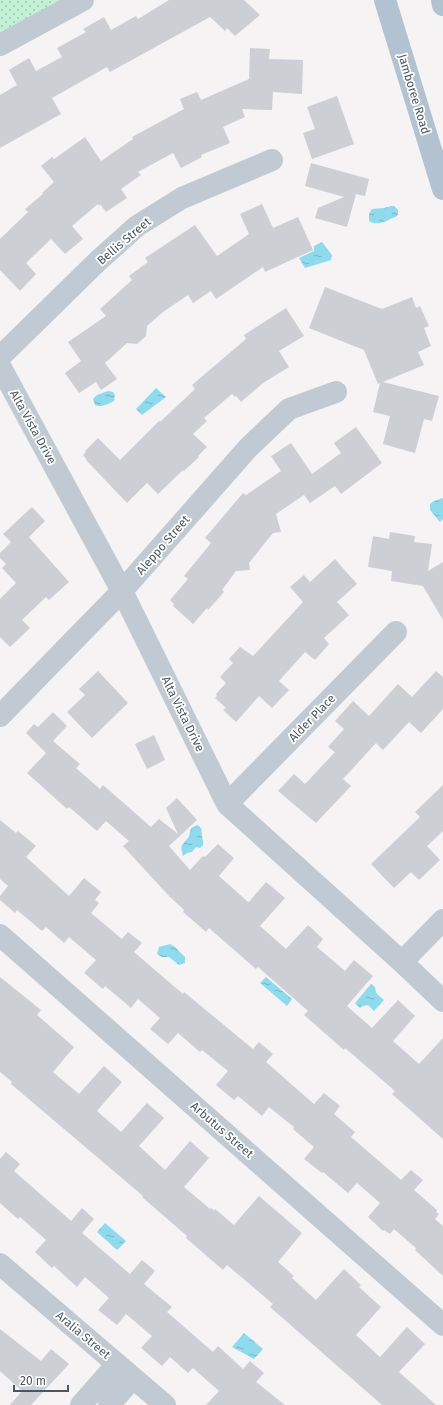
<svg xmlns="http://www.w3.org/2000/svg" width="443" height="1405" font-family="'Fira Sans',sans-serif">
<defs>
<pattern id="grass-dots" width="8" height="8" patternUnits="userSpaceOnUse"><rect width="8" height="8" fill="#c3f1d5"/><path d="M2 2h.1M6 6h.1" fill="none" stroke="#a0c6b0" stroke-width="1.8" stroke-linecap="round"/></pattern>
<pattern id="water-ripples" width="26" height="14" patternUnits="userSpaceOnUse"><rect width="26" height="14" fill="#90daee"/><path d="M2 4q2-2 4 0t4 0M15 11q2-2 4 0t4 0" fill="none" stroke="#78b4c4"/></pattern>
</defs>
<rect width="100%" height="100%" fill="#f5f3f3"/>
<path fill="url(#grass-dots)" d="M0,0H63L0,35Z"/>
<path fill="url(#water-ripples)" d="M391,206H394L398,210V214L397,216C388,220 378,227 369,221V214L372,209L384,208Z
M322,242L332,255L331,260L305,268L299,258L314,251V246Z
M156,388L166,397L142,415L136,409Z
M108,391L113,392L115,395L114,401C109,404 100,408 95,405L93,399L97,395Z
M443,498V519L440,522L430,510V504L434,501Z
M197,825C203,828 201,830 202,835C202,839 204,841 203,845L200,848L196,847L192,852L187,853L183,856C180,845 181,846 188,838C190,835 190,831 191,828Z
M170,944L175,947L185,957V963L179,965L169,957H162L157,954L159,947Z
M266,977L292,999L287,1006L260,983Z
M371,984L375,987L376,993L384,1000L374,1011L368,1005L363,1006L360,1008L355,1003Z
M105,1223L126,1241L117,1250L97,1232Z
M244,1333L263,1349L254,1359L232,1347Z"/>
<path fill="#cdcfd5" d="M169,0H244L260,15L235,36L227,28L225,31L210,17L110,72L107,67L52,98L61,114L0,148V95L17,85L9,70L29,58L36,71L62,57L57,48L86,32L83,29L104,17L111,30L136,16L138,19Z
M250,48L270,49L269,59L303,60L302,94L273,92L272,110L242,109L245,117L223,127L230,143L201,155L202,157L181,168L173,153L138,172L141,175L121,189L127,198L106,212L100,204L99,206L98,204L72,226L83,239L65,254L51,239L26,263L36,274L20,291L0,270V239L28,212L25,209L43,194L42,193L54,182L41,166L52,157L54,159L85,137L101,161L133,139L132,137L184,109L180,99L197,92L201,100L249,79Z
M337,96L354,144L312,159L303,133L315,129L307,107Z
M311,163L369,179L365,196L356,194L347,227L315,218L318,208L344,197L305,186Z
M262,204L273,228L298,217L313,250L265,272L263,267L216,299L211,291L193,303L188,295L163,312L147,326L146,336L137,344L127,343L105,363L117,379L101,390L96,382L79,393L65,373L81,361L68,342L106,316L100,309L132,280L129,276L148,262L145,258L195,225L217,256L249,234L240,214Z
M325,287L382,309L412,297L416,308L420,306L429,326L424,328L431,346L418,352L424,365L383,382L439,396L432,421L424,419L415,453L383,444L390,416L373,412L380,383L378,384L364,350L309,328Z
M286,308L304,336L279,351L289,367L263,383L241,402L236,396L235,397L232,394L204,418L207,421L193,434L207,447L198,456L199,457L184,471L183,470L158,494L147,483L127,503L86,460H87L83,455L86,452L85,451L98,438L120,460L159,421L160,422L195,389L192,385L246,339L244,335Z
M356,427L382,463L341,494L335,486L310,503L304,495L276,514L281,532L273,533L249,563L250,570L236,571L222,590L224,592L208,610L207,608L193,624L173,606L174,604L170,600L188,579L184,576L211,543L205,538L243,493L246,495L281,471L271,456L291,443L312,474L341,453L334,443Z
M32,507L45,521L29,537L69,582L49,600L46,597L22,620L30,628L10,647L0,637V599L16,583L2,568L6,564L0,558V553L11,542L3,534Z
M390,532L415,536L414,542L432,544L428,571L443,562V620L423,586L391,581L392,571L368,567L373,536L389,539Z
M335,559L357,584L337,602L349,615L324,638L329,644L315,660L305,652L279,681L289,690L272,708L259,696L236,722L223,710L226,708L215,698L217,696L216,694L226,683L220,677L233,663L229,659L240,647L253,656L303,602L290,587L304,575L310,582Z
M98,671L128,703L92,738L67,712L85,695L79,689Z
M436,671L443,677V709L421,733L409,722L383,750L376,743L343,779L351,786L316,823L278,791L294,774L305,784L335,752L328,747L344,729L335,721L353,701L369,716L398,684L412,697Z
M53,712L67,726L53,741L80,764L76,768L100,789L103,785L151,827L159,819L178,834L166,808L177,798L197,820L169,846L190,870L203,856L205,857L218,844L234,858L219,876L248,902H249L266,882L285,898L260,926L286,949L308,925L323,939L317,947L345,971L354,960L373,976L347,1006L372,1028L398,1000L415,1016L393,1041L419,1064L443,1038V1139L392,1094L395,1091L345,1048L344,1050L304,1015L308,1011L258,967L256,969L209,928L206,932L183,912L184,910L169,896L123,846L129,841L106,821L97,831L69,807L67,809L27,773L46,753L26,733L34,724L38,727Z
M154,735L165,760L147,769L135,744Z
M443,785V831L427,846L440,860L419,880L411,872L394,888L371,864L420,817L415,812Z
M0,820L16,833L18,831L36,846L26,857L69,896L84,878L101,892L95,900L99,903L91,913L122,939L128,932L142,943L134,952L183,994L184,992L253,1049L259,1042L273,1054L266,1062L314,1104L324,1093L340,1106L334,1114L355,1132L351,1137L401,1180L411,1170L423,1180L414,1190L437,1210L436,1212L439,1214L435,1219L443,1226V1276L415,1250L416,1248L394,1229L390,1234L384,1230L383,1231L368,1217L380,1203L357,1183L348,1193L323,1172L322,1173L304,1159L314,1147L293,1129L294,1127L269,1107L262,1116L238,1096L234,1100L216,1085L228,1071L202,1050L200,1052L178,1033L168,1044L150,1029L160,1018L138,999L131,1008L105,986L103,989L84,973L96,960L69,937L64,943L46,927L42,931L17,910L15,913L0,900V896L8,886L0,879Z
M0,977L41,1010L37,1015L74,1047L53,1072L79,1094L104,1066L122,1082L97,1111L121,1132L147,1103L164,1118L139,1146L165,1170L190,1141L209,1158L184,1187L210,1209L211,1208L214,1210L215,1209L234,1225L259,1196L302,1233L278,1262L294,1276L292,1278L316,1300L344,1269L361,1285L359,1287L381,1307L356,1335L380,1357L407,1327L425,1344L399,1372L436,1405H382L270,1307L273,1304L227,1265L223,1270L186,1238L187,1236L142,1197L143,1196L11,1084L12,1082L0,1072Z
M6,1152L20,1164L14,1171L71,1221L82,1208L94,1219L82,1233L130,1274L142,1260L155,1271L144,1284L172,1307L167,1312L213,1352L218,1346L243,1369L250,1361L264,1373L256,1382L285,1405H206L219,1391L193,1368L188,1373L170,1357L162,1366L141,1348L152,1336L126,1314L117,1325L98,1310L109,1298L85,1277L77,1287L54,1266L52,1268L35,1252L46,1240L20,1217L18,1219L0,1203V1159Z
M0,1329L41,1361L51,1349L69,1364L31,1405H10L22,1391L0,1371Z"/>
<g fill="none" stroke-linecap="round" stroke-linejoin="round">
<path stroke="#c1cad2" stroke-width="22" d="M0,45L83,0
M0,357L98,261L137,226L182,198L272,160
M0,366L122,591L227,804L402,962L443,1001
M0,716L122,591L248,448L289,409L336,392
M227,804L396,632
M0,935L443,1325
M402,962L443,920
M0,1264L165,1405
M81,1405L117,1364
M109,1405L133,1378"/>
<path stroke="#b3c2d1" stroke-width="22" d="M385,0L443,189
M442,0L443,5"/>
</g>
<g text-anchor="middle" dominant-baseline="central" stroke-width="3.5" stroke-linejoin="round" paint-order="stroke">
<g font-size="12" fill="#4a5661" stroke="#fff">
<text transform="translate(414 94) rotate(73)">Jamboree Road</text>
<text transform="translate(124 241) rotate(-40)">Bellis Street</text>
<text transform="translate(33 427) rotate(61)">Alta Vista Drive</text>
<text transform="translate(163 545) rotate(-49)">Aleppo Street</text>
<text transform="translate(183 714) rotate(64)">Alta Vista Drive</text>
<text transform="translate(312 718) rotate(-46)">Alder Place</text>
<text transform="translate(222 1130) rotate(41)">Arbutus Street</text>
<text transform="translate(83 1335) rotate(40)">Aralia Street</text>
</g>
</g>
<path d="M14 1385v6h54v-6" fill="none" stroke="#4a5661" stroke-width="2"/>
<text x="20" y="1385" font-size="12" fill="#4a5661" stroke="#ffffff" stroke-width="3" paint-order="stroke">20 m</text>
</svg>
